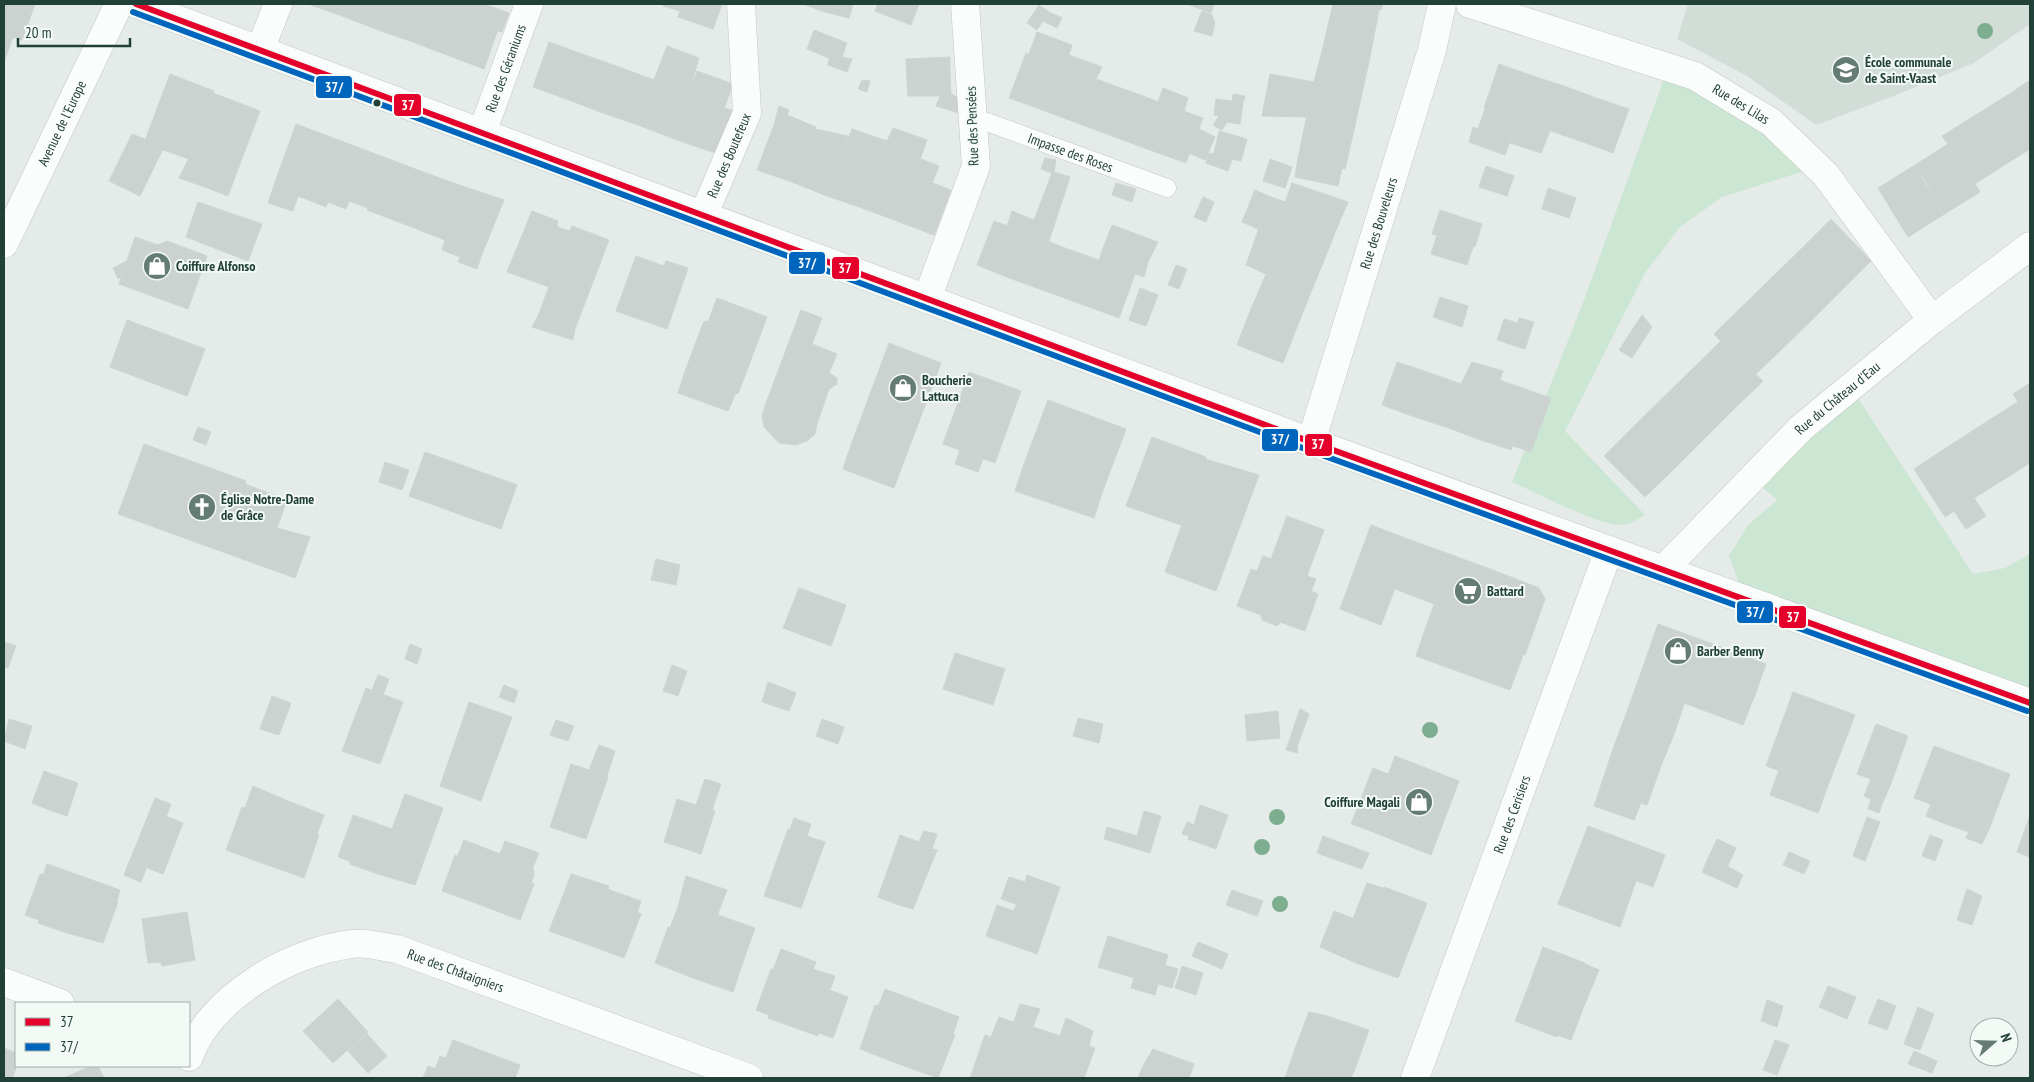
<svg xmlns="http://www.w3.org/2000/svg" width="2034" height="1082" font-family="'PT Sans Narrow',sans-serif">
<rect width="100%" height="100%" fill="#e5ebe8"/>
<path fill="#d2ddd8" d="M1688,4H2030V24L1974,63L1891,97L1816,125L1747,76L1677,39Z"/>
<path fill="#cce6d4" d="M1668,68L1817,167L1722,197L1680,227L1645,273L1565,431L1645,515C1637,520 1629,525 1620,525C1595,524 1537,493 1512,482L1584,300Z
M1850,386L1973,574L2005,568L2030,554V703L1735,596L1738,580L1729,556L1748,525L1777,500L1751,477Z"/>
<path fill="#ccd2cf" stroke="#cdd4d1" d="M4,4H16L5,34H4Z
M16,4H35L22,40L13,37L4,62V37Z
M308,4H350L345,17Z
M350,4H388L381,31L345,17Z
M388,4H424L410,41L381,31Z
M424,4H445L463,11L447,55L410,41Z
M445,4H484L509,13L502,32L498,31L500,24Z
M664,4H703L720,10L713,29L678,17L680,11L663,6Z
M703,4H722L720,10Z
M803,4H828L825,12Z
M828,4H853L849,18L825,12Z
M878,4H919L911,25L875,11Z
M1187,4H1214L1211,13Z
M1333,4H1352L1379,10L1370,57L1323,47Z
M1352,4H1383L1381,10Z
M1039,5L1049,12L1037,30L1027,23Z
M463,11L500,24L484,69L447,55Z
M1202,11L1212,15L1215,23L1212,36L1194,31Z
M1049,12L1062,18L1057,28L1043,21Z
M814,30L847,43L842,57L852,59L847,72L828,65L829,58L807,49Z
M1037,32L1072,45L1065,67L1029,54Z
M549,42L585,55L569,100L533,87Z
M667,46L699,58L689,92L654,80Z
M1323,47L1370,57L1362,93L1314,82Z
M1026,53L1062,66L1045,111L1009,98Z
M585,55L619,67L603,113L569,100Z
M1069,55L1102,67L1096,79L1065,67Z
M950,57V75L907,83L906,59Z
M1499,64L1533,76L1516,119L1484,108Z
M1062,66L1096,79L1080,124L1045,111Z
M619,67L654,80L638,125L603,113Z
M697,71L733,84L725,106L689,92Z
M170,74L214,91L189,159L144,143Z
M1270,74L1314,82L1307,117L1262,116Z
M950,75L951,94L963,100L959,113L936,106L940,96H908L907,83Z
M1533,76L1564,86L1548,130L1516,119Z
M1096,79L1132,92L1115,137L1080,124Z
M654,80L689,92L672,138L638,125Z
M862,80L870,81L867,92L858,89Z
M2030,80V122L2011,93Z
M1314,82L1362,93L1354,130L1306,120Z
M1564,86L1596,98L1583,142L1548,130Z
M1163,88L1188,98L1184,111L1158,102Z
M689,92L725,106L709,151L672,138Z
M1132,92L1167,105L1150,150L1115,137Z
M213,93L260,111L238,169L192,152Z
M2011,93L2020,108L1953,151L1942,136Z
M1233,94L1245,96L1243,103L1232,101Z
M1596,98L1629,109L1613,153L1583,142Z
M1216,99L1231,101L1227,122L1222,130L1213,125L1219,116L1214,115Z
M1231,101L1243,103L1240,124L1227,122Z
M1167,105L1203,118L1186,163L1150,150Z
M779,106L789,110L787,115L816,127L812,138L774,125Z
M724,108L737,112L722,154L709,151Z
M2020,108L2030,122V149L2009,162L1988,129Z
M1485,109L1518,120L1505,155L1469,142L1473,127L1478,129Z
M1306,120L1354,130L1345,169L1298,158Z
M1518,120L1550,131L1541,153L1510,143Z
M296,124L349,144L332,190L279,171Z
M774,125L808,137L792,182L757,170Z
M893,128L927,140L914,176L877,163Z
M815,129L848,136L844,150L812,138Z
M852,129L887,141L877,163L844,150Z
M1199,129L1215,137L1205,160L1189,153Z
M1988,129L2009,162L1975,184L1953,151Z
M1219,131L1247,139L1241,161L1232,159L1228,171L1206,163L1208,154L1214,153Z
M132,134L145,139L144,143L163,149L140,196L109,181Z
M808,137L844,150L827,196L792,182Z
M349,144L386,158L368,208L349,201L346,209L328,202Z
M1948,144L1959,158L1925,180L1915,165Z
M844,150L877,163L862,208L827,196Z
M192,152L212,160L202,186L179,178Z
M386,158L426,173L404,224L367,210Z
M1045,158L1056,160L1054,172L1070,177L1049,241L1007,226L1012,211L1034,220L1052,173L1041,169Z
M1298,158L1342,168L1338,186L1295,177Z
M1959,158L1980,192L1943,215L1925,180Z
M921,159L939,166L932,183L914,176Z
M1270,159L1292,167L1285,188L1263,181Z
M212,160L238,169L228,196L202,186Z
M877,163L914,176L897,221L862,208Z
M1915,165L1943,215L1908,237L1878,188Z
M1486,166L1514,176L1507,196L1479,187Z
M279,171L332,190L326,207L298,196L293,211L268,203Z
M426,173L465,187L445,240L404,224Z
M914,176L951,190L934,235L897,221Z
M1116,183L1136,189L1132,202L1112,195Z
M1292,183L1348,202L1339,223L1293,205L1279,240L1258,231L1271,197L1285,202Z
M465,187L504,200L482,254L445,240Z
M1548,188L1576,198L1569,218L1542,209Z
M1255,190L1271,197L1258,229L1242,222Z
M1203,197L1214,202L1206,222L1194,217Z
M198,202L262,224L248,261L186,237Z
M1293,205L1339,223L1325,258L1279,240Z
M1440,210L1482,224L1475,247L1432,234Z
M532,211L558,221L557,227L570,231L549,287L507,272Z
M1831,219L1871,261L1840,292L1799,251Z
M994,221L1030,234L1012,279L977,265Z
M1112,225L1158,242L1148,262L1104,246Z
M572,226L609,240L575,329L538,316Z
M1258,231L1279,240L1266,274L1246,265Z
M1030,234L1065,248L1048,292L1012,279Z
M1437,235L1473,247L1467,265L1431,254Z
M135,237L158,245L167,241L207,256L188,309L119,284Z
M445,240L482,254L477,269L458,262L460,257L442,250Z
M1279,240L1325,258L1311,292L1266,274Z
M1104,246L1148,262L1144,277L1099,260Z
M1065,248L1099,260L1084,305L1048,292Z
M1799,251L1812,263L1727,348L1714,334Z
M636,256L664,266L666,261L688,268L667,329L616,311Z
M1099,260L1135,274L1119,318L1084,305Z
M127,261L121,277L118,279L113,268Z
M1812,263L1840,292L1812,320L1783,291Z
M1176,265L1187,269L1179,289L1168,285Z
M1266,274L1311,292L1297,327L1251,309Z
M1140,288L1158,295L1146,326L1129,320Z
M1783,291L1812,320L1783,348L1755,319Z
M1440,297L1468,306L1462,327L1433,317Z
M717,298L767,317L738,394L684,374L704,321L708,322Z
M1251,309L1297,327L1283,363L1237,345Z
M801,310L822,318L812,344L837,354L829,373L837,378V384L829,389L817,424L765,406Z
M1642,315L1652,327L1632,358L1619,350Z
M538,316L575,329L573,340L532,327Z
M1519,318L1534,322L1525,349L1497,340L1504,319L1518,323Z
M1755,319L1783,348L1756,374L1727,348Z
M127,320L205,349L187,396L110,367Z
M1721,341L1733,354L1649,437L1636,424Z
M889,343L941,363L912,440L860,421Z
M1733,354L1763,381L1733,410L1705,382Z
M1397,362L1430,373L1415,417L1382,405Z
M1472,362L1503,371L1494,396L1461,384Z
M969,372L1021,391L995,463L943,444Z
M1430,373L1461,384L1446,427L1415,417Z
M684,374L736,393L728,411L678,393Z
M1499,380L1551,398L1531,452L1513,446L1526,407L1494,396Z
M1705,382L1733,410L1705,438L1676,410Z
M2030,383V420L2013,394Z
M1461,384L1492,395L1478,439L1446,427Z
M1492,395L1526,407L1511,450L1478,439Z
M1048,400L1126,429L1102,493L1024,464Z
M2018,402L2030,420V442L2006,458L1983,424Z
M765,406L817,424L815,434L807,441L796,445L779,443L764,427L762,416Z
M1676,410L1705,438L1676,467L1649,437Z
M860,421L912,440L904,461L852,442Z
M1636,424L1676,467L1645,497L1604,456Z
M1983,424L2006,458L1974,478L1949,446Z
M198,427L211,432L206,445L193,440Z
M1152,437L1206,457L1181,525L1126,506Z
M852,442L904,461L894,488L843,469Z
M2030,442V463L1982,493L1974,478Z
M144,444L246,481L245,484L287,500L277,528L310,537L295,578L118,514Z
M1949,446L1974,478L1982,493L1945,517L1914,469Z
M960,450L983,459L978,472L955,464Z
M425,452L481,472L467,517L409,496Z
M1205,459L1259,475L1216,591L1165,572Z
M385,462L409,470L402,490L379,482Z
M1024,464L1102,493L1094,518L1015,491Z
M481,472L517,485L501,529L467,517Z
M1974,498L1986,516L1966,529L1954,511Z
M1287,516L1324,530L1307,576L1316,579L1311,591L1318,594L1305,631L1280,622L1277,626L1262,620L1261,615L1237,606L1251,569L1257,571L1263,556L1271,559Z
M1371,525L1413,541L1381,625L1340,609Z
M1413,541L1452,555L1434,604L1395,589Z
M1452,555L1498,572L1474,637L1428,621Z
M656,559L680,565L676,585L651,580Z
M1498,572L1539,588L1545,599L1525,655L1474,637Z
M799,588L846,605L831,646L783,628Z
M1428,621L1474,637L1460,672L1416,656Z
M1658,624L1705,641L1691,684L1643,667Z
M1474,637L1523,655L1510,690L1460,672Z
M1705,641L1766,664L1755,695L1693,675Z
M4,642L16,646L8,668L4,667Z
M410,644L422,649L417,664L405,659Z
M955,653L1005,669L993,705L943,689Z
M672,665L687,671L678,696L663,691Z
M1643,667L1691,684L1674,734L1625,717Z
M378,675L389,679L383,695L372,690Z
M1693,675L1755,695L1743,725L1684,703Z
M768,682L796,693L789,711L762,702Z
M504,685L518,691L514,703L499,697Z
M366,688L403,702L380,764L342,751Z
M1793,692L1855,715L1827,788L1766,766Z
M272,696L291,703L279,735L260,729Z
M469,702L492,710L462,794L440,786Z
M1300,709L1309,714L1297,747L1298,753L1286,750Z
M492,710L512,717L481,801L462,794Z
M1278,711L1280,738L1247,741L1245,715Z
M1625,717L1674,734L1661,766L1613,749Z
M1078,718L1103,724L1099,743L1073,736Z
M9,719L32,726L25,749L4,741Z
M822,719L844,727L838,744L816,736Z
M556,720L574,726L568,741L550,735Z
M1876,724L1908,736L1890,786L1857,774Z
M599,745L615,751L607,776L589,770Z
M1934,746L1972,760L1951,812L1914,798Z
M1613,749L1661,766L1647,805L1641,803L1634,820L1594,806Z
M1395,756L1459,781L1431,855L1368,830Z
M1972,760L2010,774L1990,827L1951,812Z
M571,764L589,770L568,833L550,827Z
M1373,768L1388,774L1368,830L1351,824Z
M589,770L608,777L586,839L568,833Z
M1779,770L1827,788L1818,813L1770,795Z
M44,771L63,778L52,811L32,803Z
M63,778L78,783L67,816L52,811Z
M705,779L721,784L712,810L696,805Z
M1871,779L1890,786L1882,804L1864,796Z
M253,786L288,801L281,821L245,808Z
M405,794L443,808L430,844L415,837L422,818L399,810Z
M155,798L171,804L141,882L124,875Z
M677,799L696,805L683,848L664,842Z
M1871,799L1882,804L1879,813L1868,809Z
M288,801L324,815L317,834L281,821Z
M1931,804L1953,813L1948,825L1926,816Z
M696,805L715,811L701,854L683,848Z
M1200,805L1228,815L1216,849L1188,839L1189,836L1182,834L1187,822L1194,825Z
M242,807L281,821L265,864L226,850Z
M399,810L422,818L415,837L392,829Z
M1144,811L1161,816L1150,853L1104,839L1107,827L1137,836Z
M1953,813L1973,821L1969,832L1948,825Z
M353,815L392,829L378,874L350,864V861L338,857Z
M2030,815V857L2017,852Z
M165,816L183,823L163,874L147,868Z
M1867,817L1880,822L1865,861L1853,856Z
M794,818L811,824L807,836L790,829Z
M281,821L319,835L304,878L265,864Z
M1973,821L1990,827L1982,844L1966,838Z
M1588,826L1665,855L1653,887L1626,877L1609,923L1558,904Z
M392,829L430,844L415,885L378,874Z
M788,829L807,836L783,902L764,896Z
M924,831L937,834L932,849L918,844Z
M900,835L919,842L896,904L878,897Z
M1930,835L1943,840L1935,861L1922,856Z
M807,836L825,842L801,908L783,902Z
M1323,836L1369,853L1362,869L1317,853Z
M1717,839L1736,848L1727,868L1709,856Z
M464,840L500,854L494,869L458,855Z
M505,841L539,853L533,867L500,854Z
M918,844L937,850L913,909L896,904Z
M1789,852L1810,861L1804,874L1783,865Z
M500,854L533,867L534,875L531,883L494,869Z
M455,855L494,869L481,905L442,891Z
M1709,856L1743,875L1737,888L1702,872Z
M47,864L84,877L79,888L43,875Z
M494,869L534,884L520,920L481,905Z
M40,874L79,888L64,932L38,923L39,920L25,915Z
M571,874L609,886L603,901L566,888Z
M1027,875L1060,887L1037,954L986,936L997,905L1014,911L1016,906V904L1001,899L1009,877L1025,882Z
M686,876L727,890L715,921L678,907Z
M84,877L120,890L117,901L79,888Z
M1626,877L1636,881L1620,927L1609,923Z
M1367,883L1383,888L1370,925L1353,919Z
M1384,887L1427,903L1412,942L1370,925Z
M79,888L118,902L103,943L64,932Z
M566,888L603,901L586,944L549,931Z
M607,889L641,901L637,913L603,901Z
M1967,889L1982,896L1972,925L1957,920Z
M1232,890L1263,901L1257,916L1226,905Z
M603,901L641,914L624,958L586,944Z
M678,907L715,921L707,942L670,928Z
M1334,911L1370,925L1356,963L1320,947Z
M187,912L195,960L162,966L161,962L148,963L142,919Z
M718,915L755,928L745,956L707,942Z
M1370,925L1412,942L1398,978L1356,963Z
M668,927L707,942L693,978L655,963Z
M1108,936L1168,955L1165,965L1178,969L1172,988L1158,984L1155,995L1131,988L1134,978L1098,967Z
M707,942L745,956L733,992L693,978Z
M1198,942L1228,954L1222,969L1192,956Z
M1543,947L1585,963L1571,1001L1529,985Z
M781,949L816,962L808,982L773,970Z
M1585,964L1599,970L1584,1006L1571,1001Z
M1182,966L1203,973L1196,995L1175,988Z
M771,969L808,982L793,1027L768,1018L769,1015L756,1010Z
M813,969L835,976L830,990L808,982Z
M808,982L848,997L833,1038L819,1033L818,1036L793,1027Z
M1529,985L1571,1001L1557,1037L1515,1021Z
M1828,986L1856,997L1847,1019L1819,1007Z
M885,989L922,1003L916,1020L878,1007Z
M338,999L368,1032L333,1063L303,1031Z
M1878,999L1896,1006L1887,1030L1868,1023Z
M1767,1000L1783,1006L1777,1027L1761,1021Z
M1571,1001L1584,1006L1571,1040L1558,1035Z
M922,1003L959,1017L953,1034L916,1020Z
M1020,1004L1040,1009L1034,1024L1027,1021L1024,1031L1012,1027Z
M875,1005L916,1020L899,1064L860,1049Z
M1918,1007L1934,1014L1920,1050L1904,1044Z
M1309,1012L1327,1016L1313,1052L1296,1046Z
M1327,1016L1369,1030L1355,1069L1313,1052Z
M999,1017L1013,1022L1012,1027L1015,1028L1009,1043L991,1037Z
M1066,1018L1093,1031L1089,1046L1068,1038L1059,1062L1025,1049L1033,1027L1060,1036Z
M916,1020L955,1035L938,1078L899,1064Z
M1027,1021L1034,1024L1025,1049L1009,1043L1015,1028L1024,1031Z
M367,1034L387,1056L368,1073L348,1051Z
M985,1035L1025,1049L1015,1078H970Z
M1068,1038L1095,1048L1084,1078H1015L1025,1049L1059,1062Z
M453,1040L488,1053L477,1078H432L440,1056L446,1058Z
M1775,1040L1789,1045L1777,1075L1763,1070Z
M1296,1046L1313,1052L1304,1078H1285Z
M4,1048L16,1053L17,1066L12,1078H4Z
M1153,1049L1194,1064L1189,1078H1176L1143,1066Z
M1914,1051L1937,1061L1932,1073L1908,1064Z
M1313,1052L1355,1069L1351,1078H1304Z
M488,1053L520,1065L515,1078H477Z
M91,1066H98L104,1078H64Z
M428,1066L436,1069L432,1078H423Z
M1143,1066L1176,1078H1138Z"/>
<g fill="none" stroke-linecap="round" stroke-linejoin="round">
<defs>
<g id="lane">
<path id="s1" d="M974,121L987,122L1167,188"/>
</g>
<g id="street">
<path d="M136,4L1311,442L2030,703"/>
<path id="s2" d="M1470,4L1695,76L1771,122L1826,175L1932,320"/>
<path d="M260,50L278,4"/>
<path id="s3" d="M482,133L529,4"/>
<path id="s4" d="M703,216L747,113L741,4"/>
<path id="s5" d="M4,244L119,4"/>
<path d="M927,299L976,166L965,4"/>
<path id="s6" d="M1311,442L1432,50L1442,4"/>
<path id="s7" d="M1663,570L1801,428L1932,320L2030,246"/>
<path d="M4,982L60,1003"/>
<path id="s8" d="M189,1057C210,997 291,951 352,944C366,942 383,947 397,949L749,1078"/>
<path id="s9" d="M1415,1078L1609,550"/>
</g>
</defs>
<use href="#lane" stroke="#c2c8c5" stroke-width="19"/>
<use href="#street" stroke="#c2c8c5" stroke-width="29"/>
<use href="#lane" stroke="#fbfcfc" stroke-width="18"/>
<use href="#street" stroke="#fbfcfc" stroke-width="28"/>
<defs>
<path id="bus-1" d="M136,4L1311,442L2030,703"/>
<path id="bus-2" d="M133,12L1308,450L2027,711"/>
</defs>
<use href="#bus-1" stroke="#f3faf6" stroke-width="10"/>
<use href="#bus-2" stroke="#f3faf6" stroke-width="10"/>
<use href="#bus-1" stroke="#e4002b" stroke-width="6"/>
<use href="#bus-2" stroke="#0065bd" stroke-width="6"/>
</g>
<g fill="#7cae8f">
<circle cx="1985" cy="31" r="8"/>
<circle cx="1430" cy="730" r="8"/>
<circle cx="1277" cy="817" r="8"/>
<circle cx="1262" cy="847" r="8"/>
<circle cx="1280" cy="904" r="8"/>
</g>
<defs>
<symbol id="school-disc" viewBox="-11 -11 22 22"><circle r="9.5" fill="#657c76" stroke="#f3faf6"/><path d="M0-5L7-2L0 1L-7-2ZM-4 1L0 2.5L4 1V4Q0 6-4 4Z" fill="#fff"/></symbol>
<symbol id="shop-disc" viewBox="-11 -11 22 22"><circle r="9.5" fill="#657c76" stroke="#f3faf6"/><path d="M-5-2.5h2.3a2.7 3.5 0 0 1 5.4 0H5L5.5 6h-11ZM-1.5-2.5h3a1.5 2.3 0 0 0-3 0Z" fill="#fff"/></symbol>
<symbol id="church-disc" viewBox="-11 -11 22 22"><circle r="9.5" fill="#657c76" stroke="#f3faf6"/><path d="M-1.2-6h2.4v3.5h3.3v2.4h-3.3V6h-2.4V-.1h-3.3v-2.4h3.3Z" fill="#fff"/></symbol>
<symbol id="supermarket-disc" viewBox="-11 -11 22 22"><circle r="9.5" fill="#657c76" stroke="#f3faf6"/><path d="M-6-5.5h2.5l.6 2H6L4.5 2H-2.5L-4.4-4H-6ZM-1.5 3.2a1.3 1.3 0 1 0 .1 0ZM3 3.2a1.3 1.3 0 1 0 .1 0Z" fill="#fff"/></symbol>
</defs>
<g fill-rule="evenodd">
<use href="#school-disc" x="1830" y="54" width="32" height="32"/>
<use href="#shop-disc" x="141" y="250" width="32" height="32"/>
<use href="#shop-disc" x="887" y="372" width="32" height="32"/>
<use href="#church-disc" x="186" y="491" width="32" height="32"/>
<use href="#supermarket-disc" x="1452" y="575" width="32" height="32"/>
<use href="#shop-disc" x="1662" y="635" width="32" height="32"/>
<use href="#shop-disc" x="1403" y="786" width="32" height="32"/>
</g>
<circle fill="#204038" stroke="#f3faf6" stroke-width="2" cx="377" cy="103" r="4.5"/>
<g text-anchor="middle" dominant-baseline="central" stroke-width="4" stroke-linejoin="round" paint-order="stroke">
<g font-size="14" font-weight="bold" fill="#204038" stroke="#f3faf6" text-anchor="start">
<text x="1865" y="62">École communale<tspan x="1865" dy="16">de Saint-Vaast</tspan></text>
<text x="176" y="266">Coiffure Alfonso</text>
<text x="922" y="380">Boucherie<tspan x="922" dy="16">Lattuca</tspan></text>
<text x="221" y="499">Église Notre-Dame<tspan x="221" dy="16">de Grâce</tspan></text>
<text x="1487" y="591">Battard</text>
<text x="1697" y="651">Barber Benny</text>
<text x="1400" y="802" text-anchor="end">Coiffure Magali</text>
</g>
<g font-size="14" fill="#204038" stroke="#f3faf6">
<text stroke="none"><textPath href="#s3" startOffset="69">Rue des Géraniums</textPath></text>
<text stroke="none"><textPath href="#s2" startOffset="290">Rue des Lilas</textPath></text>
<text stroke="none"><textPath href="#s5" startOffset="134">Avenue de l'Europe</textPath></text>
<text transform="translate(972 126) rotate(-92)">Rue des Pensées</text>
<text stroke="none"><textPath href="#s1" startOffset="102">Impasse des Roses</textPath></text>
<text stroke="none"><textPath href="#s4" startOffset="66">Rue des Boutefeux</textPath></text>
<text stroke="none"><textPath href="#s6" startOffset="229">Rue des Bouveleurs</textPath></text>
<text stroke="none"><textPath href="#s7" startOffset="245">Rue du Château d'Eau</textPath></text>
<text stroke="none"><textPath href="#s9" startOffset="281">Rue des Cerisiers</textPath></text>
<text stroke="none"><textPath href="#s8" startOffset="315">Rue des Châtaigniers</textPath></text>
</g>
</g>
<g stroke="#f3faf6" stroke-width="2">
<rect x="315" y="75" width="38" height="24" rx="5" fill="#0065bd"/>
<rect x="393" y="93" width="29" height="24" rx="5" fill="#e4002b"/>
<rect x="788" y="251" width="38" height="24" rx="5" fill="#0065bd"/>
<rect x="831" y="256" width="29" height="24" rx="5" fill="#e4002b"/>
<rect x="1261" y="428" width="38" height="24" rx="5" fill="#0065bd"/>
<rect x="1304" y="433" width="29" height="24" rx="5" fill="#e4002b"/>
<rect x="1736" y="600" width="38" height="24" rx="5" fill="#0065bd"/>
<rect x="1778" y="605" width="29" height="24" rx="5" fill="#e4002b"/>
</g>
<g font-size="14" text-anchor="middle" font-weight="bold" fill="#fff">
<text x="334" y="92">37/</text>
<text x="408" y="110">37</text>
<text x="807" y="268">37/</text>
<text x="845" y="273">37</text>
<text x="1280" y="444">37/</text>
<text x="1318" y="449">37</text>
<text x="1755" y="617">37/</text>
<text x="1793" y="622">37</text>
</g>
<rect width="2034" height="1082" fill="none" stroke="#204038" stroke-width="10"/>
<rect x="15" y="1002" width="175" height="65" fill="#f3faf6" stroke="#9fb0aa"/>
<rect x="25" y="1018" width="25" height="8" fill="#e4002b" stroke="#9fb0aa"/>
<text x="60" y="1027" font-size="15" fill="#204038">37</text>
<rect x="25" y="1043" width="25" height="8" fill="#0065bd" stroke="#9fb0aa"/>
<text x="60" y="1052" font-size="15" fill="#204038">37/</text>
<g transform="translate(1994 1042) rotate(70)"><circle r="24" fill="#f3faf6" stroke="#9fb0aa"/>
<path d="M0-4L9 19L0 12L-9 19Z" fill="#657c76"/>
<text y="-8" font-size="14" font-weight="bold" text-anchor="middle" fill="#204038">N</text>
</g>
<path d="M18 38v8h112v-8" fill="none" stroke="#204038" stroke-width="2.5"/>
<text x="25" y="38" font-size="15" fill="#204038" stroke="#f3faf6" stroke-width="4" paint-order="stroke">20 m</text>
</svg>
